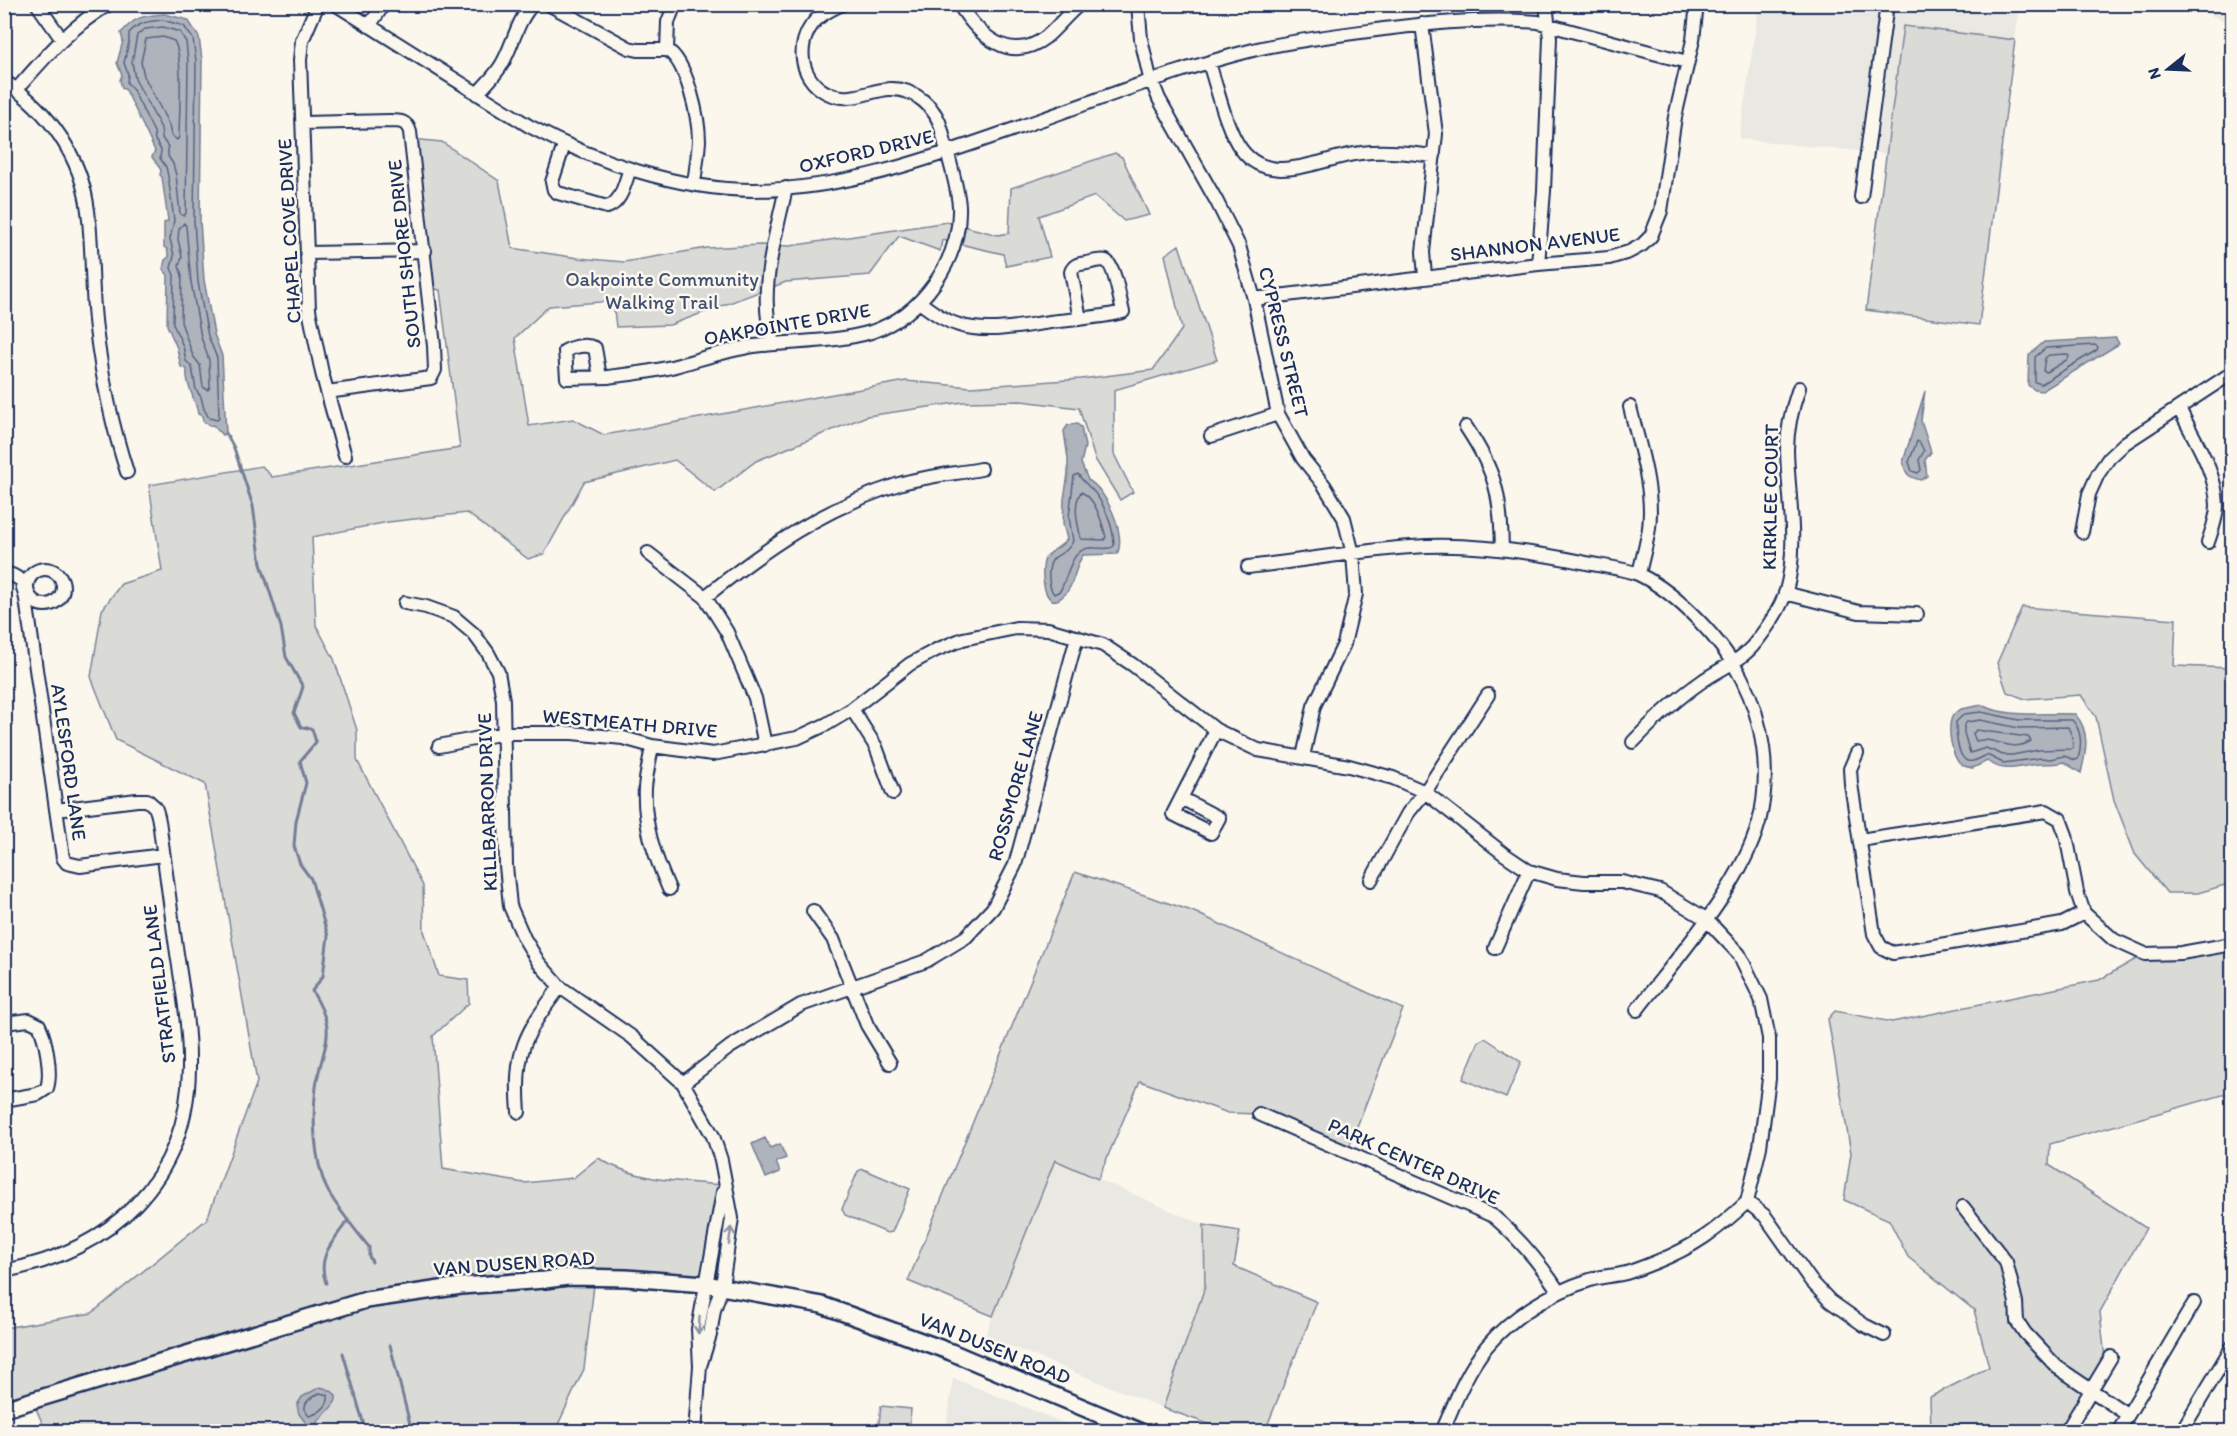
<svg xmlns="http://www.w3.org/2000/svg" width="2237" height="1436" font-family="Itim,sans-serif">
<rect width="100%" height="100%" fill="#fbf7ec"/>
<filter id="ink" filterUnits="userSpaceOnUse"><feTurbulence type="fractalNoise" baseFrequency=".0167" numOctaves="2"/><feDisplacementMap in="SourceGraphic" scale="12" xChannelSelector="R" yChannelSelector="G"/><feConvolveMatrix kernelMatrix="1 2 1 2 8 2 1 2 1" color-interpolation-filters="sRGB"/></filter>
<g filter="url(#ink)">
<path fill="#eae8e2" d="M1759,5H2020L2015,40L1903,26L1887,154L1739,139Z
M2187,5H2232V24Z
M1055,1160L1204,1225L1205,1287L1163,1408L985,1336Z
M953,1378L1084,1431H946Z"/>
<path fill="#dadad7" stroke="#7a849a" stroke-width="1.5" d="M1903,26L2015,40L1979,325L1866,310Z
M411,139L442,142L499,181L512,248L578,258L624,262L707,248L760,245L790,246L947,222L998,235L1009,233L1011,188L1115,153L1122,157L1149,215L1124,221L1095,196L1039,216L1050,257L1006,266L1003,254L942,240L940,251L899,236L870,275L786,282L670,325L616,327L613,301L549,306L515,338L529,426L573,419L604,435L906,381L971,387L1081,379L1153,370L1182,329L1165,255L1179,245L1217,360L1114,390V454L1133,492L1120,500L1095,459L1079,408L1021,401L963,402L867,416L756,461L715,492L675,460L584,482L544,554L528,559L467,513L388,522L312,537L316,625L334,659L357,730V760L423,886L424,931L439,976L468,980L469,1003L433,1036L443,1169L524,1183L573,1178L598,1158C635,1181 682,1182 725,1185L705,1284L595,1277L584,1369L555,1431H46L32,1400H5V1328L92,1313L207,1219L257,1082L205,784L116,740L91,677L102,610L121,584L162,571L149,485L262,466L272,477L460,448L440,290L429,288Z
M2022,607L2176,619L2174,666L2232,668V883L2198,893H2167L2135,854L2114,800L2096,717L2081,695L2025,699L2007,692L1997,663Z
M1075,872L1192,911L1403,1009L1347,1152L1259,1114L1228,1113L1140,1081L1098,1179L1055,1160L993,1316L908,1281Z
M2232,944V1098L2226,1094L2050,1144L2049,1165L2146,1228L2100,1312L2107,1377L2075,1431H1931L1930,1397L1989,1367L1974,1310L1908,1257L1889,1220L1844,1200L1851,1153L1828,1019L1835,1011L1892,1022L2099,980L2145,954Z
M1485,1038L1521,1062L1506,1098L1463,1079L1479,1041Z
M863,1169L910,1189L892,1232L887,1233L845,1215L842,1209L858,1171Z
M1204,1225L1240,1231L1234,1266L1317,1302L1265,1431H1228L1163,1408L1205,1287Z
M881,1406L911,1409L909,1431H878Z"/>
<path fill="#afb3bb" stroke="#747e96" stroke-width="1.5" d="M164,14L188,20L199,37L202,60L200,221L204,280L214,334L222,356L226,433L222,435L213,425L210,426L203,421L202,416L198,414C196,399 185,385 187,369L181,367L177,348L167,325L168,275L163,269L165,260L169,257L167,249L164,247V223L168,221L162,177L160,175L161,170L152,157L155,151L126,90L122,88L120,80L122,75L117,63L123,41L121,33C136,16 142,16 164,14Z
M2116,338L2119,344L2042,391L2035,390L2028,385L2029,355L2044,342Z
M1925,391L1921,421L1931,452L1925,460L1927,476L1921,480C1908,477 1906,475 1903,462Z
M1077,424L1081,427L1085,446L1081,463L1088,480C1106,489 1127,535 1117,554L1083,555C1074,567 1075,587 1062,597C1043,613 1039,567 1046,557C1051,550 1062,547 1067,539L1063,524L1064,499L1068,474V459L1064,431L1068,425Z
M1981,705C2011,719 2044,712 2075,714C2091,732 2086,752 2081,773L2064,762C2053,765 2050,763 2040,764C2019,765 2007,775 1987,761L1973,768C1967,767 1960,766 1957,760C1951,750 1946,723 1954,714C1961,706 1972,708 1981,705Z
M765,1138L770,1148L780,1144L786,1158L776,1162L780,1172L766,1178L752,1144Z
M320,1387C358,1396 318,1414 314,1428L320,1431H312L299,1414L297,1405L302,1397Z"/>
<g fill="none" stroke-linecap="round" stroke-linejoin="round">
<path stroke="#566483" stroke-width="1.5" d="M163,20L184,26L193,39L196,61L194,221L198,282L208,336L217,358L219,417L217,420L209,418L204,409L201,397L196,390L192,367L186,361L183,346L173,324L174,275L171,268L174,256L170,239L174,220L168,176L166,167L160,158L161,150L155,140L154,132L132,88L127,83L128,74L124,63L129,42V33C139,22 149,21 163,20Z
M163,27L180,32L186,42L188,61L186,213L184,216L180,214L176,175L173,164L168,156V147L162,138L161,128L135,79L132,62L137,35L145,29Z
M163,37L174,41C184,57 179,116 179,137L177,140L171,135L169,125L144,76L141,62L146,39Z
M184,223L186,226L191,282L201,337L209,360L210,387L208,390L203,387L200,365L193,356L181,322L182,275L179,266L182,257L178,239L179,229Z
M2095,345L2098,347L2097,350L2041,384L2035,382V357L2046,348Z
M2066,354L2069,356L2068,359L2047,372L2043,371L2045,358L2049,355Z
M1917,441L1920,443L1924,451L1919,460L1921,470L1918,473L1912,471L1909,462Z
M1078,474C1083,482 1088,485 1094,492C1105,505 1114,528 1114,546C1109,550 1103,548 1096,548C1070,545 1070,573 1060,591L1054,594C1050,589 1050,586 1049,580C1047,548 1064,561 1073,541L1069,517L1074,476Z
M1081,492C1096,498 1102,523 1106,537L1104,540L1081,539C1078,525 1072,505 1081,492Z
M1981,712L2019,720H2072C2082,730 2082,746 2078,759L2075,760L2064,756L2050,759L2041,758L2003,763L1987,755C1982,757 1978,760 1973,761C1957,765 1956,733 1956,722L1964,714Z
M1980,720L2019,728L2068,727L2072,736L2073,747L2071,749L2039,750L2012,755H2003L1986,748L1970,753L1964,733V725L1967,722Z
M1976,730L2028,737L2031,741C2009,754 1998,736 1976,741L1973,734Z
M320,1393L328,1395C330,1406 318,1414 309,1416C299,1405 309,1398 320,1393Z"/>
<path stroke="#747e96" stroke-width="3" d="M226,433L234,448L253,506L261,564L281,627L286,657L303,687L294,713L301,727L312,729L316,742L300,761L306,783L296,821L294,846L300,864L311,879L328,936L323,976L312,991C340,1036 322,1043 316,1087C312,1116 314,1159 326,1187C333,1203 357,1232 369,1247V1256L372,1262
M326,1283C316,1256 334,1241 348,1220
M390,1345L412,1432
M343,1353L366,1432"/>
<defs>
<path id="minor" d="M37,4L61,38
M318,4L302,41L300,60L309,310L322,373L345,456
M335,4L529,126C594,161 678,190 754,190C853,190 950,151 1043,119C1113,94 1184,67 1257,49C1301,39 1346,34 1392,28C1440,22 1489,18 1538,22L1687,62
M548,4L629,48L638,50H667
M675,4L668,22L667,50C687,61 699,119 699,141C698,155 696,169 694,183
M959,4C978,35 1010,65 1046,37C1058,27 1067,14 1080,4
M1138,4L1141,39L1149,74L1159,99L1217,202L1239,246L1254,299L1278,414L1303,459L1324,485L1344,518L1353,554L1356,594L1344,644L1314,706L1303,757
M1422,24L1436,134L1423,252L1425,277
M369,26L384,4
M1209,63C1217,87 1226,129 1241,149C1270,189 1322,157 1361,153C1385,150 1410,153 1434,156
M4,81C49,110 82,158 88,211C93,250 91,290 96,329C102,377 112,426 127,472
M17,89C46,56 70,27 109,4
M477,94C485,85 495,76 502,64C513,45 517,20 533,4
M303,123L390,121C400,121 407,121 410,132L434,346L435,370L431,378L327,392
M564,145L552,182L554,190L558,193L607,207C622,203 625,181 630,169
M1861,197L1887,4
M308,253L425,251
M1538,264L1544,191L1550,38L1546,4
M1254,299L1538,264L1609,258L1629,252L1642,245L1651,236L1661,211L1675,117L1693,40L1697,4
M919,302C932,311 944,321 959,325C988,334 1021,326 1050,322C1074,319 1099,318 1123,312C1120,301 1115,266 1106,261C1101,259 1092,262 1087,263C1079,264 1074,264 1071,272L1080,319
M773,343C757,292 775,240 786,188
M600,377L595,348C586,344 574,346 565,351L567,378L608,377C630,374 653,372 675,366C701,359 727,350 754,346C792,341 834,343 871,332C922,315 961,260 959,206C957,181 947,155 942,131C937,108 915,88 890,89C870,90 853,102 832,95C801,84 793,46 815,21C822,13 832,9 842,4
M1630,407C1639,445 1654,488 1649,528C1647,543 1642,559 1639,574
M2179,408C2193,438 2216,470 2217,505C2217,518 2212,530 2208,542
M1466,427C1496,472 1501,496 1502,549
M1211,436L1278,414
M2082,532L2089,494L2098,474L2109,458L2125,443L2232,373
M648,553L705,597L727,632L755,698L765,745
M1248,567C1307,560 1367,549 1426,546C1478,544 1532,552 1582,562C1598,566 1626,568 1640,575C1678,594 1723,641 1742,679C1764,723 1771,774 1759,822C1742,885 1677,958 1637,1010
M27 587a18 18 0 1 1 36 0a18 18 0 1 1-36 0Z
M12,575L21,580L26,599L63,858L67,863L80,866L163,855
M1785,593L1859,612L1917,614
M705,597C766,548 824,508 899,484C925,476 954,474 981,469
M405,603L426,607L454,617L474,634L488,653L498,672L503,700L506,866L510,906L524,938L539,963L560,987L632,1037L683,1083L713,1136L721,1160L732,1218L722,1286L714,1310L710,1335L700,1366
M852,709L876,747L893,793
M1633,742C1654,720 1675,700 1701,682C1719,669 1742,661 1756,642C1767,628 1781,608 1786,591C1799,545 1788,497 1787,450C1787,429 1792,408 1799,388
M439,746L504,733H572L623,738L652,746L713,754L797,738L827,724L852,709L910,664L936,650L963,639L1016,628L1048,629L1103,645L1133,665L1216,730L1258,750L1349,766L1393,778L1425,792L1504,854L1529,871L1557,879L1584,882H1622L1660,891L1706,919L1739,954L1761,999L1769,1038V1079L1760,1147L1747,1202
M652,746C650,760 646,774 645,788C643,824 655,857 669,889
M1857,753L1850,769L1851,784L1874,934L1881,947L1893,953L2062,924L2084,913
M1181,798L1219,818L1211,833L1173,814L1216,730
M1860,840L2046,811L2060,819L2066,835L2077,892L2084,913L2114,940L2145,954L2181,953L2232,944
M1371,880L1408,813L1425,792L1488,695
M813,911L833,939L867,1025L890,1063
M1495,948L1529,871
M4,1023L29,1020L39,1025C46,1040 52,1073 47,1088L38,1094L4,1100
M683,1083L730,1047L801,1005L926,961L966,937L993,908L1015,865L1077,637
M519,1112C514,1052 524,1034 560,987
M1259,1114L1493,1216C1520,1239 1540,1263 1559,1292
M1747,1202L1765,1216L1811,1281L1830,1301L1864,1325L1884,1335
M1963,1207L2006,1262L2016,1302L2017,1321L2025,1333L2057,1367L2128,1415
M4,1271C110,1251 188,1181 189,1068C190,1023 180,977 174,933C170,903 166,872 162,843C160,831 160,817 155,807L147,800H137L56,810
M695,1432L700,1366L698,1329L723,1192
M1442,1432C1455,1402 1466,1372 1487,1346C1512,1316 1552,1292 1590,1280C1601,1276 1614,1276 1626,1273C1636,1270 1646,1266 1656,1262C1694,1247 1717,1230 1747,1202
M2066,1432L2111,1357
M2118,1432L2194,1303
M2181,1432L2232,1347"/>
<path id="major" d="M4,1409L366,1300L461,1286L545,1280L568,1277L626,1278L705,1284L822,1305L951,1352L1141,1432"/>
</defs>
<use href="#minor" stroke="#1b2f5e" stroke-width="16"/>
<use href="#major" stroke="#1b2f5e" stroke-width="20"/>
<use href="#minor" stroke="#fbf7ec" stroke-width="12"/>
<use href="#major" stroke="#fbf7ec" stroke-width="15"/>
</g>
<defs><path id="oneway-shaft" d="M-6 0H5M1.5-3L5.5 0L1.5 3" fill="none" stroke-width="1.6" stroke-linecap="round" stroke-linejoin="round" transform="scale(1.5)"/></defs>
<g stroke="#8b93a5">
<use href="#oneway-shaft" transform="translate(730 1236) rotate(-83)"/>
<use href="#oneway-shaft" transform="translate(699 1325) rotate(94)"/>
</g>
</g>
<g text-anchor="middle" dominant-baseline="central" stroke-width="5" stroke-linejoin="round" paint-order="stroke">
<g font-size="20" fill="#1b2f5e" stroke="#fbf7ec">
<text transform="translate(866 151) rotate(-13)">OXFORD DRIVE</text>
<text transform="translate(289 231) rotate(-93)">CHAPEL COVE DRIVE</text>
<text transform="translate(1535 244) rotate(-7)">SHANNON AVENUE</text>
<text transform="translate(404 254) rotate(-96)">SOUTH SHORE DRIVE</text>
<text transform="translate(787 324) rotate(-10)">OAKPOINTE DRIVE</text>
<text transform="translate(1284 342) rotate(76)">CYPRESS STREET</text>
<text transform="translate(1770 497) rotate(-89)">KIRKLEE COURT</text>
<text transform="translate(630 723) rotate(5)">WESTMEATH DRIVE</text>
<text transform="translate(69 762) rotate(82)">AYLESFORD LANE</text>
<text transform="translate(1015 786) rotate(-74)">ROSSMORE LANE</text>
<text transform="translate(487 802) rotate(-92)">KILLBARRON DRIVE</text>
<text transform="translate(159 984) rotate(-97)">STRATFIELD LANE</text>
<text transform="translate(1414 1161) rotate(24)">PARK CENTER DRIVE</text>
<text transform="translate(514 1263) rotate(-4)">VAN DUSEN ROAD</text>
<text transform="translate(995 1348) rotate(22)">VAN DUSEN ROAD</text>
</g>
<g font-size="20" fill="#415176" stroke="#fbf7ec">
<text x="662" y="279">Oakpointe Community<tspan x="662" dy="23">Walking Trail</tspan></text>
</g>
</g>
<rect width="2237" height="1436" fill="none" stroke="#fbf7ec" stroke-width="24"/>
<rect x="12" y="12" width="2213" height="1412" fill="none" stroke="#1b2f5e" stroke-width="2" filter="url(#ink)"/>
<g transform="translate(2168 69) rotate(252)" stroke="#fbf7ec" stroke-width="4.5" paint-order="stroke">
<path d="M0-4.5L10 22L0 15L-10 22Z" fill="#1b2f5e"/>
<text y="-9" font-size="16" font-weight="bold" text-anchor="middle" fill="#1b2f5e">N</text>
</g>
</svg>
